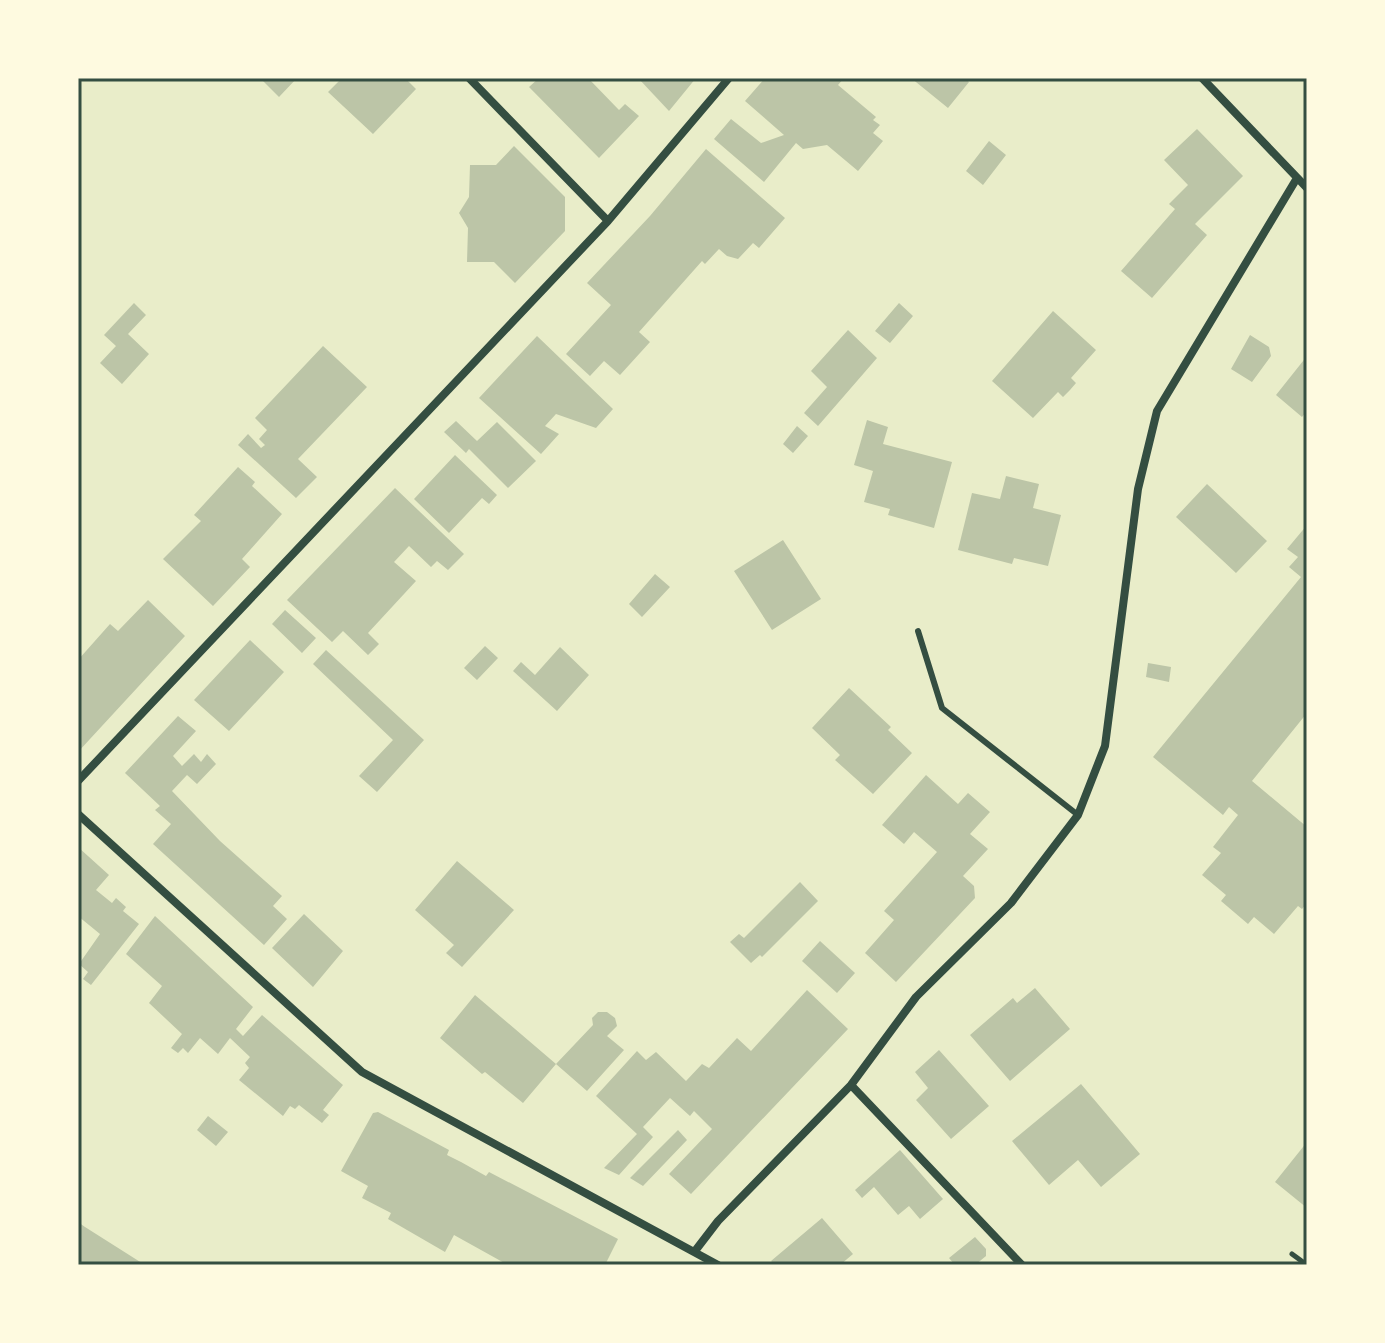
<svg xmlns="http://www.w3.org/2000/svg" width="1385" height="1343" font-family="'Titillium Web',sans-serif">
<rect width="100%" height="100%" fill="#e9edc9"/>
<path fill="#bcc5a7" d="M260,78H297L279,97Z
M342,78H405L416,89L373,134L328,92Z
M539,78H588L619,110L625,104L639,116L599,158L529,87Z
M640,78H696L669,111L639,79Z
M765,78H844L838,85L876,117L873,120L880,125L873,133L883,141L858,171L827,145L803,149L796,143L764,182L714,139L731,119L761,143L784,135L745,101Z
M911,78H965L969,82L948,108Z
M1197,129L1243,176L1195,224L1207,235L1152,298L1121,271L1175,209L1169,204L1188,185L1164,160Z
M989,141L1006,155L983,185L966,171Z
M514,146L565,197V231L515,283L494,262H467L468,228L459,213L469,197L470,165H496Z
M706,149L785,218L759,248L753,243L738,259L727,256L719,249L705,264L702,261L639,332L650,342L620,375L604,361L590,376L566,354L611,305L587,283L650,216Z
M134,303L146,315L128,334L149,354L122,384L100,363L116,346L104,335Z
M899,303L913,316L890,343L875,331Z
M1053,311L1096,350L1071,378L1076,383L1070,390L1063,397L1058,392L1033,418L992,381Z
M848,330L877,358L818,426L804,413L827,387L811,371Z
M1250,335L1269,347L1271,356L1252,382L1231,369Z
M537,336L613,409L596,428L556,414L545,426L559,434L541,454L479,398Z
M323,346L367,387L298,459L317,477L296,498L238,445L248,434L261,448L265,445L259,439L267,430L255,418Z
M1307,356V411L1302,417L1276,395Z
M867,420L888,427L883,444L952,462L934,528L888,515L890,509L864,502L873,471L854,465Z
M456,421L477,441L497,422L536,461L508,488L469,449L466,453L444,432Z
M797,426L808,436L793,453L783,444Z
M455,455L497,495L489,504L482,498L449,533L414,499Z
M238,467L255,482L252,486L282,514L242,559L250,567L213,606L163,559L201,521L194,515Z
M1006,476L1039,484L1033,508L1061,515L1048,566L1014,558L1012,564L958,550L972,493L1000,499Z
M1207,484L1267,541L1236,573L1176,517Z
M395,488L464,554L448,570L437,561L431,567L409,546L394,562L416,581L368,633L379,644L368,655L343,631L332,642L287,600Z
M1307,525V713L1252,781L1307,827V903L1302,909L1298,906L1274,934L1254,917L1248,924L1221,901L1226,895L1202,875L1221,853L1213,847L1238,815L1229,807L1223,815L1153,757L1301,577L1289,567L1298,557L1287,549Z
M783,540L821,599L772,630L734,571Z
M655,574L670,587L642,617L629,604Z
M148,600L185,636L78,752V660L110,624L118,631Z
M285,610L316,638L302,653L272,624Z
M250,640L284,672L229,731L194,700Z
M485,646L498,658L477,680L464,668Z
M560,647L589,675L557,711L513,671L521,662L535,675Z
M326,650L424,740L377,792L359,776L393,740L313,664Z
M1148,663L1171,667L1169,682L1146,677Z
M849,688L891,727L888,730L912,753L873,794L835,760L840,755L812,728Z
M178,716L196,731L173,756L182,766L194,754L201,762L207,754L216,764L197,784L187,775L172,791L220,841L282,896L273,906L287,919L264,945L153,844L171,824L155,810L160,806L125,773Z
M926,775L958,804L968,793L990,812L970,834L988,849L963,876L974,886L975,898L896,982L865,953L894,920L884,911L937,852L914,832L904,844L882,825Z
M78,847L109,875L96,890L112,903L116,898L126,907L123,911L139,924L91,985L83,979L88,972L79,964L100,934L78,916Z
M457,861L514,910L462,967L446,953L454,945L415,910Z
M800,882L818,901L762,957L760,955L751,963L730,942L739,934L744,938Z
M304,914L343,951L313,987L272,948Z
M155,916L253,1007L236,1029L243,1036L262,1015L343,1085L323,1110L329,1115L322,1123L299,1105L295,1109L290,1106L283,1116L239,1080L249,1068L245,1063L250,1057L230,1038L218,1054L200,1038L188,1053L183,1048L178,1053L171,1048L182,1034L149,1003L162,986L126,954Z
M820,941L855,973L837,993L802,961Z
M1035,988L1070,1029L1010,1081L970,1035L1013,998L1017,1003Z
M807,990L848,1029L691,1194L669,1174L712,1129L694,1111L690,1116L670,1098L643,1127L653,1137L619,1175L604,1168L637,1134L596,1096L637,1051L646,1060L656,1052L686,1081L702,1064L709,1068L737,1038L751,1051Z
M475,995L556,1064L523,1103L485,1072L482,1074L440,1038Z
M598,1012H607L615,1018L617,1026L607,1036L624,1050L587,1091L556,1064L593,1025L592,1018Z
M939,1050L989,1106L951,1139L916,1100L928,1088L915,1072Z
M1081,1084L1140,1154L1101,1187L1078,1160L1049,1185L1012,1141Z
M378,1112L449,1150L447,1155L461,1162L486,1176L489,1172L618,1239L605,1265H508L454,1235L445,1252L388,1219L391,1213L362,1198L368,1186L341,1171L373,1113Z
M208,1116L228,1132L216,1146L197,1130Z
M678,1130L687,1140L643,1186L630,1178Z
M1307,1142V1208L1275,1182Z
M900,1150L943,1199L920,1219L909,1206L898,1215L874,1187L862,1198L855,1190Z
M822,1218L853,1254L840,1265H775L771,1261Z
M78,1222L85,1227L145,1265H78Z
M975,1237L986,1249V1256L975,1265H955L949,1258Z"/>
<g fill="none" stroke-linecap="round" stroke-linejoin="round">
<path stroke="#344e41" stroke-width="5" d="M1292,1254L1307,1265"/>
<path stroke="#344e41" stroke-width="6" d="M918,631L942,708L1078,815"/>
<path stroke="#344e41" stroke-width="8" d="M469,78L608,221
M1202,78L1307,188
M78,781L608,221L729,78
M78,814L362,1072L718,1265
M851,1085L1022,1265
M695,1251L718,1221L851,1085L916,997L1011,903L1078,815L1105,746L1138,489L1157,411L1297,178"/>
</g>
<rect width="1385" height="1343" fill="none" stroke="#fefae0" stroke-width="160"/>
<rect x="80" y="80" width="1225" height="1183" fill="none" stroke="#344e41" stroke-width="3"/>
</svg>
